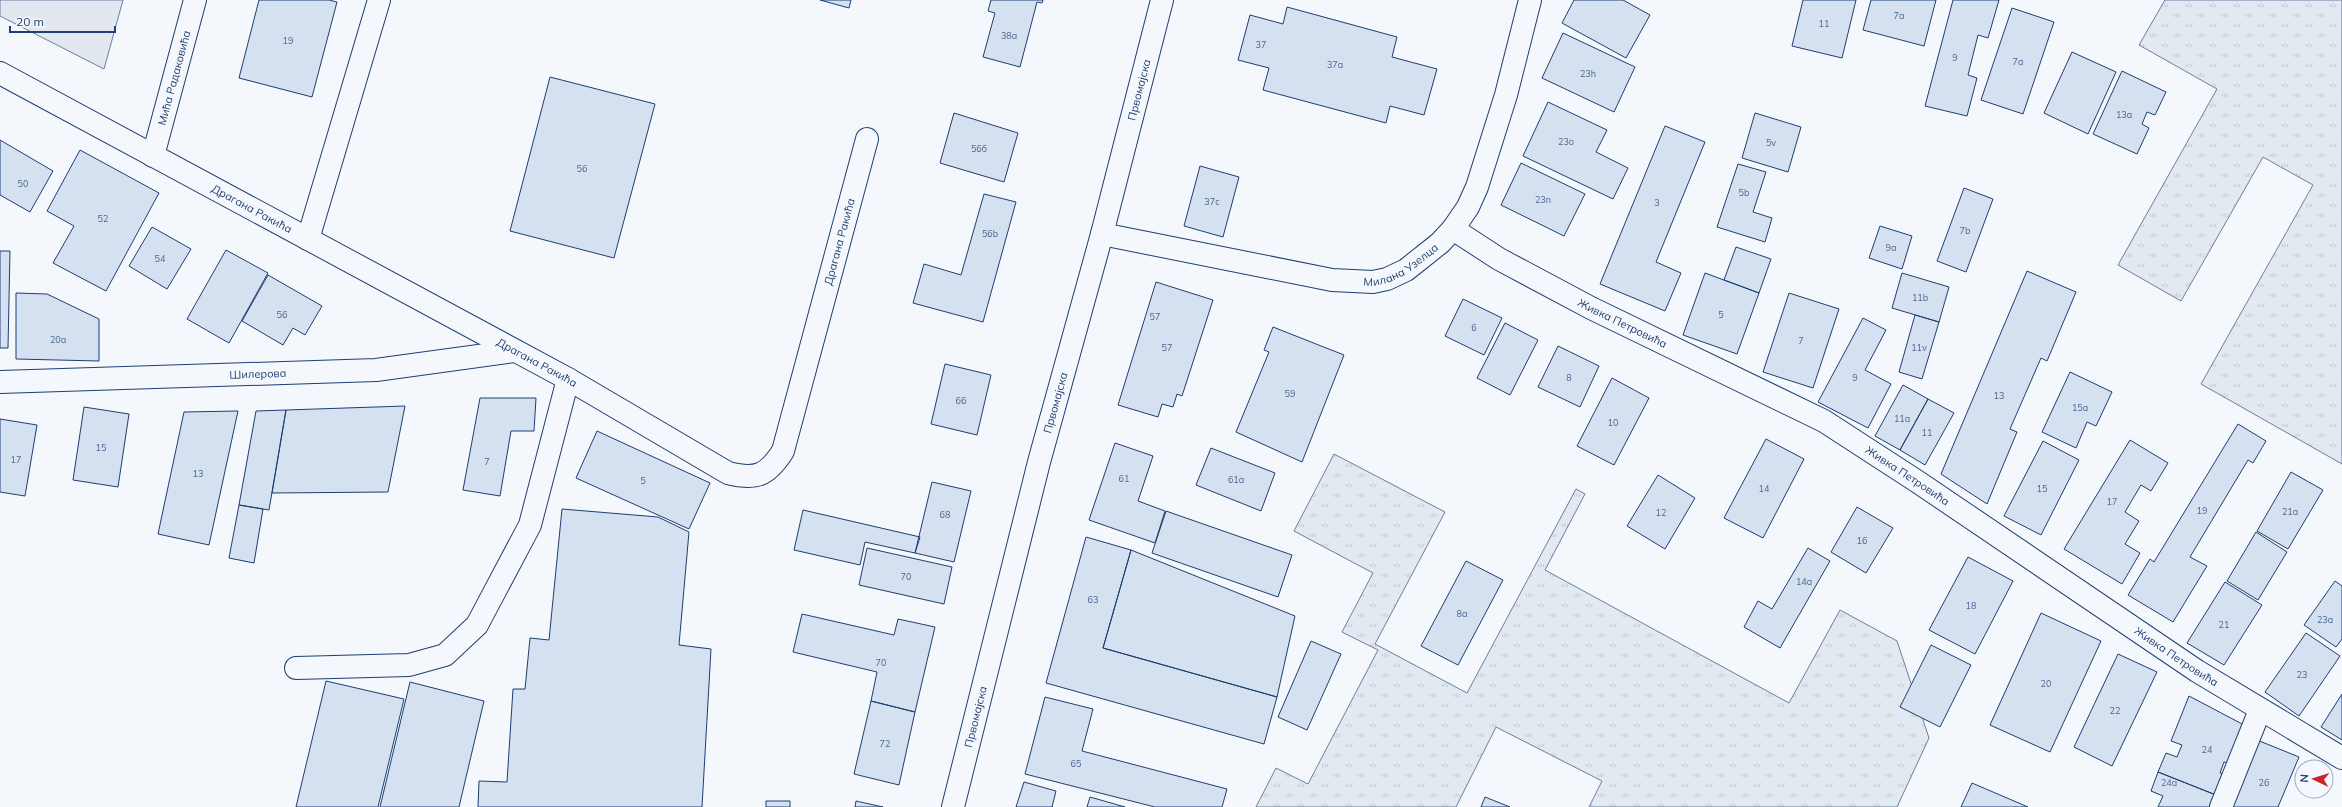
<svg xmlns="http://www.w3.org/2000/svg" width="2342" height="807" font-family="Mulish,sans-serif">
<defs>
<pattern id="grass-tufts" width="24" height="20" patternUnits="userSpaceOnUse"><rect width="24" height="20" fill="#e3e9f0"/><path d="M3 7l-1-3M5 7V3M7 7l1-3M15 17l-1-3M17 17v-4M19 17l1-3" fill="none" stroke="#c2c9d1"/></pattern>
</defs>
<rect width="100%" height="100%" fill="#f4f7fb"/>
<path fill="url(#grass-tufts)" stroke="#687fa3" d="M2165,0H2342V464L2201,384L2313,185L2263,157L2181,301L2118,265L2217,89L2139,45Z
M1334,454L1445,512L1375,644L1467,693L1576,489L1585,494L1545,570L1789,703L1840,610L1897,641L1929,738L1897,807H1589L1602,781L1496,727L1456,807H1256L1276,768L1308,784L1378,650L1342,632L1373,573L1294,531Z"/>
<path fill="#e3e8f0" stroke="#687fa3" d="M0,0H123L104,69L0,16Z"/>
<path fill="#d5e0f0" stroke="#1d3f73" d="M259,0H329L337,2L312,97L239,78Z
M820,0H851L849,8Z
M991,0H1043L1042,3L1037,2L1020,67L983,57L995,13L988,11Z
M1574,0H1623L1650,15L1626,58L1562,23Z
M1803,0H1856L1842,58L1792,46Z
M1871,0H1936L1924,46L1863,30Z
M1953,0H1999L1988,38L1978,35L1968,75L1977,78L1967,116L1925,106Z
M1287,7L1397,37L1392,57L1437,69L1424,115L1390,106L1386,123L1263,90L1269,68L1238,60L1250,15L1283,24Z
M2012,8L2054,22L2023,114L1981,100Z
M1563,33L1635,67L1614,112L1542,78Z
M2072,52L2116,72L2088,134L2044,113Z
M2122,71L2166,92L2155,115L2147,112L2142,124L2149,128L2137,154L2093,134Z
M550,77L655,104L614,258L510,231Z
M1548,102L1607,130L1596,152L1628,168L1613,199L1523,156Z
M954,113L1018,133L1004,182L940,163Z
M1755,113L1801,127L1788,172L1742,158Z
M1665,126L1705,142L1656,262L1681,273L1665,311L1600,284Z
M0,140L53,171L30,212L0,195Z
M80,150L159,193L106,291L53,263L74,226L47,211Z
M1521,163L1585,194L1564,236L1501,205Z
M1738,164L1766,172L1753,212L1772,218L1765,242L1717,227Z
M1200,166L1239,177L1223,237L1184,226Z
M1964,188L1993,199L1966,272L1937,261Z
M984,194L1016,202L983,322L913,303L924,264L961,275Z
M1880,226L1912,236L1902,269L1869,258Z
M152,227L191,249L167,289L129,266Z
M1736,247L1771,259L1759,293L1724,280Z
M226,250L268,273L229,343L187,319Z
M0,251H10L8,348H0Z
M2027,271L2076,292L2047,361L2041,358L2010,429L2017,432L1987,504L1941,474Z
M1705,273L1759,293L1737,354L1683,335Z
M1902,273L1949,287L1939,322L1892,308Z
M268,275L322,306L305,335L293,328L283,345L242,321Z
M1156,282L1213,300L1182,396L1177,394L1173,407L1162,404L1158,417L1118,405Z
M16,293L47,294L99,319V361L16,359Z
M1789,293L1839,309L1813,388L1763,372Z
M1463,299L1502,318L1484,355L1445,336Z
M1915,315L1939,322L1922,379L1899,372Z
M1863,318L1886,330L1865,370L1891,384L1868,428L1818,402Z
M1505,323L1538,340L1510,395L1477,378Z
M1273,327L1344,355L1302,462L1236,432L1269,352L1264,350Z
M1558,346L1599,366L1580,407L1538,387Z
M945,364L991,375L977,435L931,424Z
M2070,372L2112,392L2096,426L2087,422L2076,448L2042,432Z
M1612,378L1649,398L1614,465L1577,446Z
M1903,385L1928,399L1900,450L1875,436Z
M480,398H536L534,431H511L500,496L463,490Z
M1928,399L1954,413L1925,465L1900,450Z
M405,406L388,492L272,493L286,410Z
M84,407L129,414L118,487L73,480Z
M286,410L269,510L239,505L256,411Z
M238,411L209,545L158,534L184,412Z
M0,419L37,425L25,496L0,492Z
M2238,424L2266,441L2253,463L2248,460L2190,557L2207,566L2173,622L2128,595L2150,559L2154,562Z
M597,431L710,483L689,529L576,478Z
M1766,439L1804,459L1763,538L1724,518Z
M2130,440L2168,463L2151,491L2141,485L2125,512L2139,521L2125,544L2140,553L2122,584L2064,549Z
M2043,441L2079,460L2041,535L2004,516Z
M1115,443L1153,456L1138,501L1165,511L1155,543L1089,520Z
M1211,448L1275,473L1261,511L1196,485Z
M2291,472L2323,490L2288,549L2257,531Z
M1658,475L1695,498L1665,549L1627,526Z
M932,482L971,491L954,562L915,553Z
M239,505L263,509L254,563L229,558Z
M1857,507L1893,528L1866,573L1831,552Z
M562,509L658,517L689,532L679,645L711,649L702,807H478L479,781L507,782L513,689H525L530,638L549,640Z
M803,510L920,537L915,553L865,542L860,565L794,550Z
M1166,511L1292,555L1278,597L1152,553Z
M2256,532L2287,552L2258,600L2227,581Z
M1086,537L1131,550L1103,648L1277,697L1264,744L1046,683Z
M867,548L952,567L944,604L859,585Z
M1808,548L1830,561L1780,648L1744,627L1758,601L1772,609Z
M1131,550L1295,616L1277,697L1103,648Z
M1968,557L2013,581L1975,654L1929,630Z
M1466,561L1503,580L1458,665L1421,646Z
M2335,581L2342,586V639L2336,647L2304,625Z
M2225,582L2262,605L2224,665L2187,643Z
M2041,613L2101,641L2050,752L1990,725Z
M802,614L894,635L898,619L935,627L915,712L871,701L877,672L793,652Z
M2306,633L2340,656L2299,716L2265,692Z
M1311,641L1341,654L1307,730L1278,717Z
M1931,645L1971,665L1940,727L1900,707Z
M2118,654L2157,672L2112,766L2074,747Z
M326,681L404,699L378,807H296Z
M410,682L484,701L459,807H380Z
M2342,694V740L2321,727Z
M2189,696L2244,725L2229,763L2224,762L2220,773L2224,774L2216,795L2158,772L2166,753L2177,757L2182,745L2171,741Z
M1045,697L1093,709L1082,751L1227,789L1222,807H1155L1025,774Z
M871,701L915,712L899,785L854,774Z
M2257,740L2299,757L2278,807H2230Z
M2158,772L2216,795L2211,807H2158L2163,796L2151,791Z
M1024,782L1056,791L1052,807H1053H1016Z
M1972,783L2028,807H1961Z
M1090,797L1125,807H1087Z
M1485,797L1510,807H1481Z
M766,801H790V807H766Z
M856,801L883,807H855Z"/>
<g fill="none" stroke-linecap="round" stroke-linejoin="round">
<defs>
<g id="minor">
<path id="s1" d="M0,73L568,379L728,473C756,480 767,476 783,451L867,139"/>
<path id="s2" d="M153,156L195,0"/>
<path id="s3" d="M1453,229L1499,259L1591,308L1824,421L1918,482L2197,671L2342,758"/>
<path id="s4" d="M1102,234L1332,280L1373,282L1387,279L1406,270L1440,243L1453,229L1468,207L1477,187L1506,95L1530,0"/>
<path d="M308,239L379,0"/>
<path id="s5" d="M0,382L376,370L514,351"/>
<path d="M296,668L409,665L445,655L477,625L530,525L568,379"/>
<path d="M2221,807L2260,710"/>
</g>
<g id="major">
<path id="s6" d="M953,807L1039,462L1102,234L1162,0"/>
</g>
</defs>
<use href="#minor" stroke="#1d3f73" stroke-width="24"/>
<use href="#major" stroke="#1d3f73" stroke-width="24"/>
<use href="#minor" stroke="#f4f7fb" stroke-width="22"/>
<use href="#major" stroke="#f4f7fb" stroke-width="22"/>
</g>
<g text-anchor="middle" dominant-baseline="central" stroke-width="3" stroke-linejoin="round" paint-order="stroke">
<g font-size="9" fill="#4b6792">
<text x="1899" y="15">7a</text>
<text x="1824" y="23">11</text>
<text x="1009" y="35">38a</text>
<text x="288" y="40">19</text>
<text x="1261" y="44">37</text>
<text x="1955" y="57">9</text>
<text x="2018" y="61">7a</text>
<text x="1335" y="64">37a</text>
<text x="1588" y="73">23h</text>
<text x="2124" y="114">13a</text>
<text x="1566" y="141">23o</text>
<text x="1771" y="142">5v</text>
<text x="979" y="148">56б</text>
<text x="582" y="168">56</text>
<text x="23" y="183">50</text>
<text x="1744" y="192">5b</text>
<text x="1543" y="199">23n</text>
<text x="1212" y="201">37c</text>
<text x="1657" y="202">3</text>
<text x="103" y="218">52</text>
<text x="1965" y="230">7b</text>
<text x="990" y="233">56b</text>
<text x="1891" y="247">9a</text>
<text x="160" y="258">54</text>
<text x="1920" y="297">11b</text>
<text x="282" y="314">56</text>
<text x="1721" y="314">5</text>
<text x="1155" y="316">57</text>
<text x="1474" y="327">6</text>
<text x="58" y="339">20a</text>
<text x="1801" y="340">7</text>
<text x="1167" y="347">57</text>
<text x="1919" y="347">11v</text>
<text x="1569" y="377">8</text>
<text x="1855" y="377">9</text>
<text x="1290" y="393">59</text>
<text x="1999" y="395">13</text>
<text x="961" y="400">66</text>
<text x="2080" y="407">15a</text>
<text x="1902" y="418">11a</text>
<text x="1613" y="422">10</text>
<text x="1927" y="432">11</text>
<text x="101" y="447">15</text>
<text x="16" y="459">17</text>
<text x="487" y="461">7</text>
<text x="198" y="473">13</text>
<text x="1124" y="478">61</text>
<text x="1236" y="479">61a</text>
<text x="643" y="480">5</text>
<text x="1764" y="488">14</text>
<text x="2042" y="488">15</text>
<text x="2112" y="501">17</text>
<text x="2202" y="510">19</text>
<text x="2290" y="511">21a</text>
<text x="1661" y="512">12</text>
<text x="945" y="514">68</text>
<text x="1862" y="540">16</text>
<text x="906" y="576">70</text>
<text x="1804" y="581">14a</text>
<text x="1093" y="599">63</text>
<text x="1971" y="605">18</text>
<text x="1462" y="613">8a</text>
<text x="2325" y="619">23a</text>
<text x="2224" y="624">21</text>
<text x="881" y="662">70</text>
<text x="2302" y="674">23</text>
<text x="2046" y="683">20</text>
<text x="2115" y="710">22</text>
<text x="885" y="743">72</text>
<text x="2207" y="749">24</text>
<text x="1076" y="763">65</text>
<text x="2169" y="782">24a</text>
<text x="2264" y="782">26</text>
</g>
<g font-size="11" fill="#1d3f73" stroke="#f4f7fb">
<text stroke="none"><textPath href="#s2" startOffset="81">Мића Радаковића</textPath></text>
<text stroke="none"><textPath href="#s6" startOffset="741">Првомајска</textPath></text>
<text stroke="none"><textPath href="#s1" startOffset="286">Драгана Ракића</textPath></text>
<text stroke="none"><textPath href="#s1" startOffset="1113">Драгана Ракића</textPath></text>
<text stroke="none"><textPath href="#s4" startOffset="308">Милана Узелца</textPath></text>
<text stroke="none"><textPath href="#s3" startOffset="194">Живка Петровића</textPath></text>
<text stroke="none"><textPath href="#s1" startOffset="610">Драгана Ракића</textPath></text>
<text stroke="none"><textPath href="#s5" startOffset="258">Шилерова</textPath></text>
<text stroke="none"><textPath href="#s6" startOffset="417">Првомајска</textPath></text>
<text stroke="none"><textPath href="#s3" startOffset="518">Живка Петровића</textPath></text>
<text stroke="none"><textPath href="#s3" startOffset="842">Живка Петровића</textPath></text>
<text stroke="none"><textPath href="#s6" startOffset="93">Првомајска</textPath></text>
</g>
</g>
<g transform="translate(2314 779) rotate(274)"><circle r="19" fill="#f4f7fb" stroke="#9eadc5"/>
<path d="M0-3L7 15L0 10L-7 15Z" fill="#c62828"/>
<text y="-6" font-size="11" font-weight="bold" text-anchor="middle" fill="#1d3f73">N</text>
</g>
<path d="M10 26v6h105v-6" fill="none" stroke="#1d3f73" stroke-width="2"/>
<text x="16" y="26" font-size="12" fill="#1d3f73" stroke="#f4f7fb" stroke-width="3" paint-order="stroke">20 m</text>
</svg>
